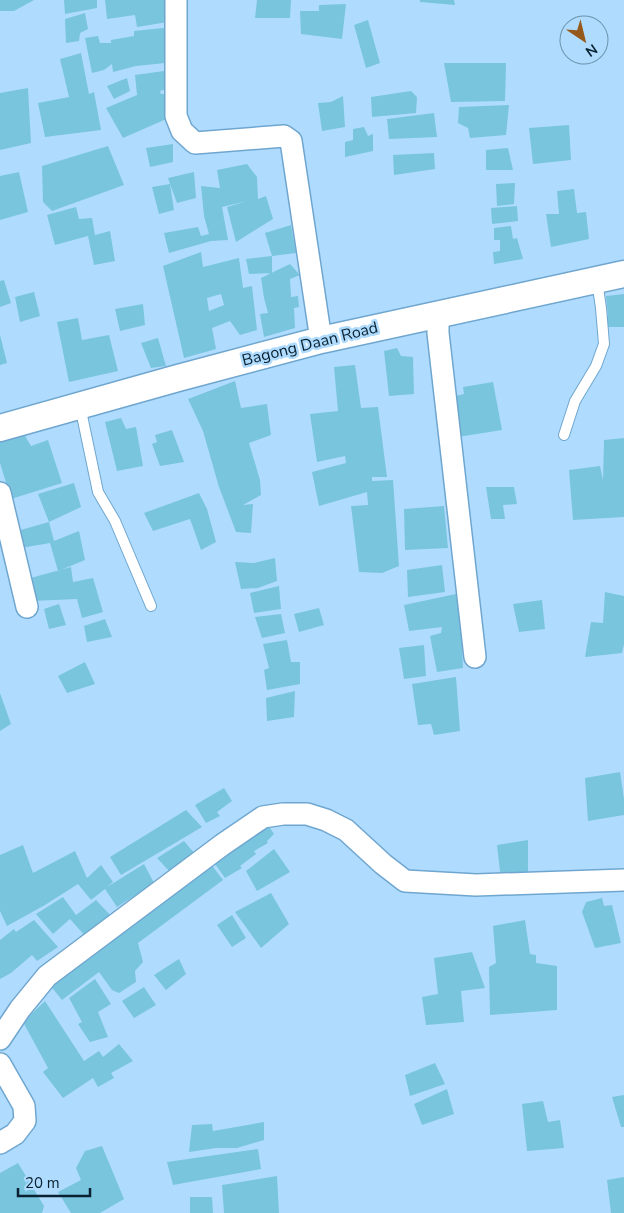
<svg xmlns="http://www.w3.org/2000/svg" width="624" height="1213" font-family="'Nunito Sans',sans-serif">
<rect width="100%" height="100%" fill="#afdcfe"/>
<path fill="#79c5de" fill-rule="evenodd" d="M0,0H34L14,11H0Z
M64,0H97V8L65,14Z
M105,0H170L174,21L137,27L135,15L107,19Z
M257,0H291L290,18H255Z
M420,0H454L455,5L420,2Z
M346,4L342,39L301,34L300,11H319V5Z
M85,13L88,29L80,33L79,41L66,43L65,19Z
M368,20L380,63L366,68L354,25Z
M173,27L175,62L136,66L113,72L112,64L104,70L92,73L85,38L98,36L100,43H111V40L134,36V31Z
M81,53L89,94L94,92L101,130L45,137L38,103L69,97L60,59Z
M444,63H506L505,101L451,102Z
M171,70L170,88L160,91L161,94H169L171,117L123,138L106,108L137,95L135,75Z
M127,78L130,91L114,99L107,86Z
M28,88L31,143L0,150V93Z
M411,91L417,97L416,113L372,117L371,97Z
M343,96L345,127L322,131L318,103L331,102Z
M509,105L506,135L470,138L468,128L458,123L459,107Z
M434,113L437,137L389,139L387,119Z
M569,125L571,160L533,164L529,128Z
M364,127L368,136L373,134V151L345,157V142L353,140V129Z
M173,144V162L150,167L146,148Z
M108,146L124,185L52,211L43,202L42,166Z
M508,148L513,170H486V150Z
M434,153L435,169L394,175L393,155Z
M247,164L257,177L258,199L266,196L273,219L236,242L227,207L247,201L222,207L228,240L211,241L169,253L164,233L198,227L201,236L209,234L204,216L201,186L220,188L217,170Z
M19,172L28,212L0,220V176Z
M194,172L196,198L177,203L170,184L174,210L159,214L152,187L170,184L168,178Z
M515,183L514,204L497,206L496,184Z
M574,189L577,213L586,212L589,239L551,247L546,214H559L557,191Z
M517,206L518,221L492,224L491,208Z
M76,207L79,219L92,218L95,235L110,231L115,261L94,265L88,236L55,245L47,215Z
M291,225L296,253L272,256L265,233Z
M511,226L513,239L517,238L523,259L494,264L493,252L500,251V240H494V228Z
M201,252L203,267L239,258L243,288L252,286L257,330L240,335L230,321L212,328L216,349L184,358L163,266ZM221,294L224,305L209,311L207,298Z
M272,256V273L249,274L246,259Z
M290,264L300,275L290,279L291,297L298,296L299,307L294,308L295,328L264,337L260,314L268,313L264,298L261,278Z
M4,280L11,303L0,307V281Z
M34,292L40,316L20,322L15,297Z
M624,294V327H605L603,317L608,316L606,296Z
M143,304L145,325L120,331L115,309Z
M78,318L82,340L109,335L118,371L69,382L57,322Z
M0,335L7,363L0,365Z
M158,338L166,366L151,368L141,343Z
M397,348L401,356L413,357L414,394L389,396L384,351Z
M355,365L361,408L378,407L387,477H372V481L393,480L399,566L382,573L359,572L351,506L368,505L367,492L319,506L312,472L346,463L345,456L317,462L310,414L338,411L334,367Z
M235,381L241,408L267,404L271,435L249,443L260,480L261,495L243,505L253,504L251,533L236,532L219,487L203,431L188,399Z
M493,382L502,430L458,437L451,397L464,394L463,387Z
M121,418L126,429L136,427L143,466L117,471L105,422Z
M172,430L184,462L160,466L152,444L157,442L155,435Z
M24,434L31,446L48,440L62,483L11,499L0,463V442Z
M624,438V517L573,520L569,470L600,466L603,480L604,440Z
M74,483L81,507L49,522L38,494Z
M486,487H514L517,504L503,505L505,519H491Z
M199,493L207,509L216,542L201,550L190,519L153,531L144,513Z
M444,506L448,548L405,550L404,509Z
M49,522L54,541L79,531L85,560L58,571L50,543L21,548L17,531Z
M275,558L277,581L258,588L241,589L235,562L254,563Z
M442,565L445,592L408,597L407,570Z
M71,567L73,582L93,578L103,612L82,618L77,599L33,601L27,579Z
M279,586L281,609L254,613L250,593Z
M605,592L624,596V644L622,653L585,657L591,622L603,623Z
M456,594L461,625L463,668L437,672L430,636L441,633L442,627L409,631L404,605Z
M542,600L545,629L519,632L513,604Z
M59,604L66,625L49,629L44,609Z
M319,608L324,625L299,632L294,614Z
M281,614L285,633L262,638L255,617Z
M105,619L112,637L87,642L84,626Z
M287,640L291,662H300V684L267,690L264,670L269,668L263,644Z
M424,645L426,676L404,679L399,648Z
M85,662L95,684L67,693L58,676Z
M456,677L460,731L434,735L431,724L418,725L412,684Z
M295,691L294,717L267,721L266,698Z
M0,693L11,724L0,731Z
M620,772L624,799V815L588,821L585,778Z
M224,788L232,801L217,812L220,816L206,823L195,805Z
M186,810L202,827L121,875L110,857Z
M264,819L274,834L267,841L268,843L254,851L256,854L240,866L242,868L225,878L210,857Z
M528,840V872L501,880L497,845Z
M184,841L195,854L170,872L157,858Z
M23,845L33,873L75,851L87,878L101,865L113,882L107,887L144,864L154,883L117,907L105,889L91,900L78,884L45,905L7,926L0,911V855Z
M274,849L290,872L257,891L246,871Z
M207,859L223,880L138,943L143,962L135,971L136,982L119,993L112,990L99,972L62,1000L49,984Z
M271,893L289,924L261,948L235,912Z
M63,897L76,915L96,900L112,917L86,937L70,919L53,934L36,914Z
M602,898L604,906L612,905L621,943L595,948L582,912L586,902Z
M232,915L246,938L232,947L217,925Z
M34,920L58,947L37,961L32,955L11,973L0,979V940L14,929L16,932Z
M525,920L530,954L536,955V963L557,966V1010L490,1015L489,967L496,963L493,926Z
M472,952L485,988L461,991L464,1022L426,1025L422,997L438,994L434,958Z
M179,959L186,974L166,990L154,975Z
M95,979L111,1004L98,1012L108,1037L90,1042L78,1024L82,1022L69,998Z
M144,987L156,1005L134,1018L122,1001Z
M45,1001L84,1061L99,1051L103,1057L119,1044L133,1061L111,1073L114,1078L98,1087L93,1078L63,1098L43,1072L48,1068L23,1022Z
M435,1063L445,1084L410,1096L405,1075Z
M447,1089L454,1114L422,1125L414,1104Z
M624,1095V1127H621L612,1097Z
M543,1101L548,1122L560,1120L564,1148L527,1151L522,1104Z
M264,1122V1140L237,1148H216L189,1152L192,1125L212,1124L213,1131Z
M102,1146L124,1199L100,1213H71L58,1192L81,1180L76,1168L85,1151Z
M258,1149L261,1169L173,1185L167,1162Z
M18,1163L44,1206L42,1213H0V1173Z
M277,1176L279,1213H224L222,1185Z
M624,1177V1213H611L607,1180Z
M190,1197H212L213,1213H190Z"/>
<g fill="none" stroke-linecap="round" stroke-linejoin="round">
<defs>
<path id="service" d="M80,406L98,492L115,521L151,606
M564,435L575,401L596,366L604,344L601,308L597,281"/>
<path id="minor" d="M176,0V116L182,131L195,143L284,136L291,141L321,340
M438,315V333L475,657
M0,493L27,607
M0,1039L20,1009L47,976L222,845L263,817L283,814H307L326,820L346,830L383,864L405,881L476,885L624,880
M0,1064L24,1106L25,1121L15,1134L0,1143"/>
<path id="tertiary" d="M0,428L178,378L321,340L624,274"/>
</defs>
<use href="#service" stroke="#6fa6cf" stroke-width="12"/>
<use href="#minor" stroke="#6fa6cf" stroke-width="24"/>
<use href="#tertiary" stroke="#6fa6cf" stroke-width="29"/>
<use href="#service" stroke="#fff" stroke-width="10"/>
<use href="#minor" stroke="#fff" stroke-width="21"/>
<use href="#tertiary" stroke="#fff" stroke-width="26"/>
</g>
<g text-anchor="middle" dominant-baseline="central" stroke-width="5" stroke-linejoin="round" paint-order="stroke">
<g font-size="16" fill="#092130" stroke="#afdcfe">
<text transform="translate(310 344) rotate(-14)">Bagong Daan Road</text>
</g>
</g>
<g transform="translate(584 40) rotate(145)"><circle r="24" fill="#afdcfe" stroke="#6d91ac"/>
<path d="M0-4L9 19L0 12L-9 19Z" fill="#96591c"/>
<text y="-8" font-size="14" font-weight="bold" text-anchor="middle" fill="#092130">N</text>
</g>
<path d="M18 1188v8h72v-8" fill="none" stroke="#092130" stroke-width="2.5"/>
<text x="25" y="1188" font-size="15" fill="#092130" stroke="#afdcfe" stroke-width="4" paint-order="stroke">20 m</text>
</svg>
